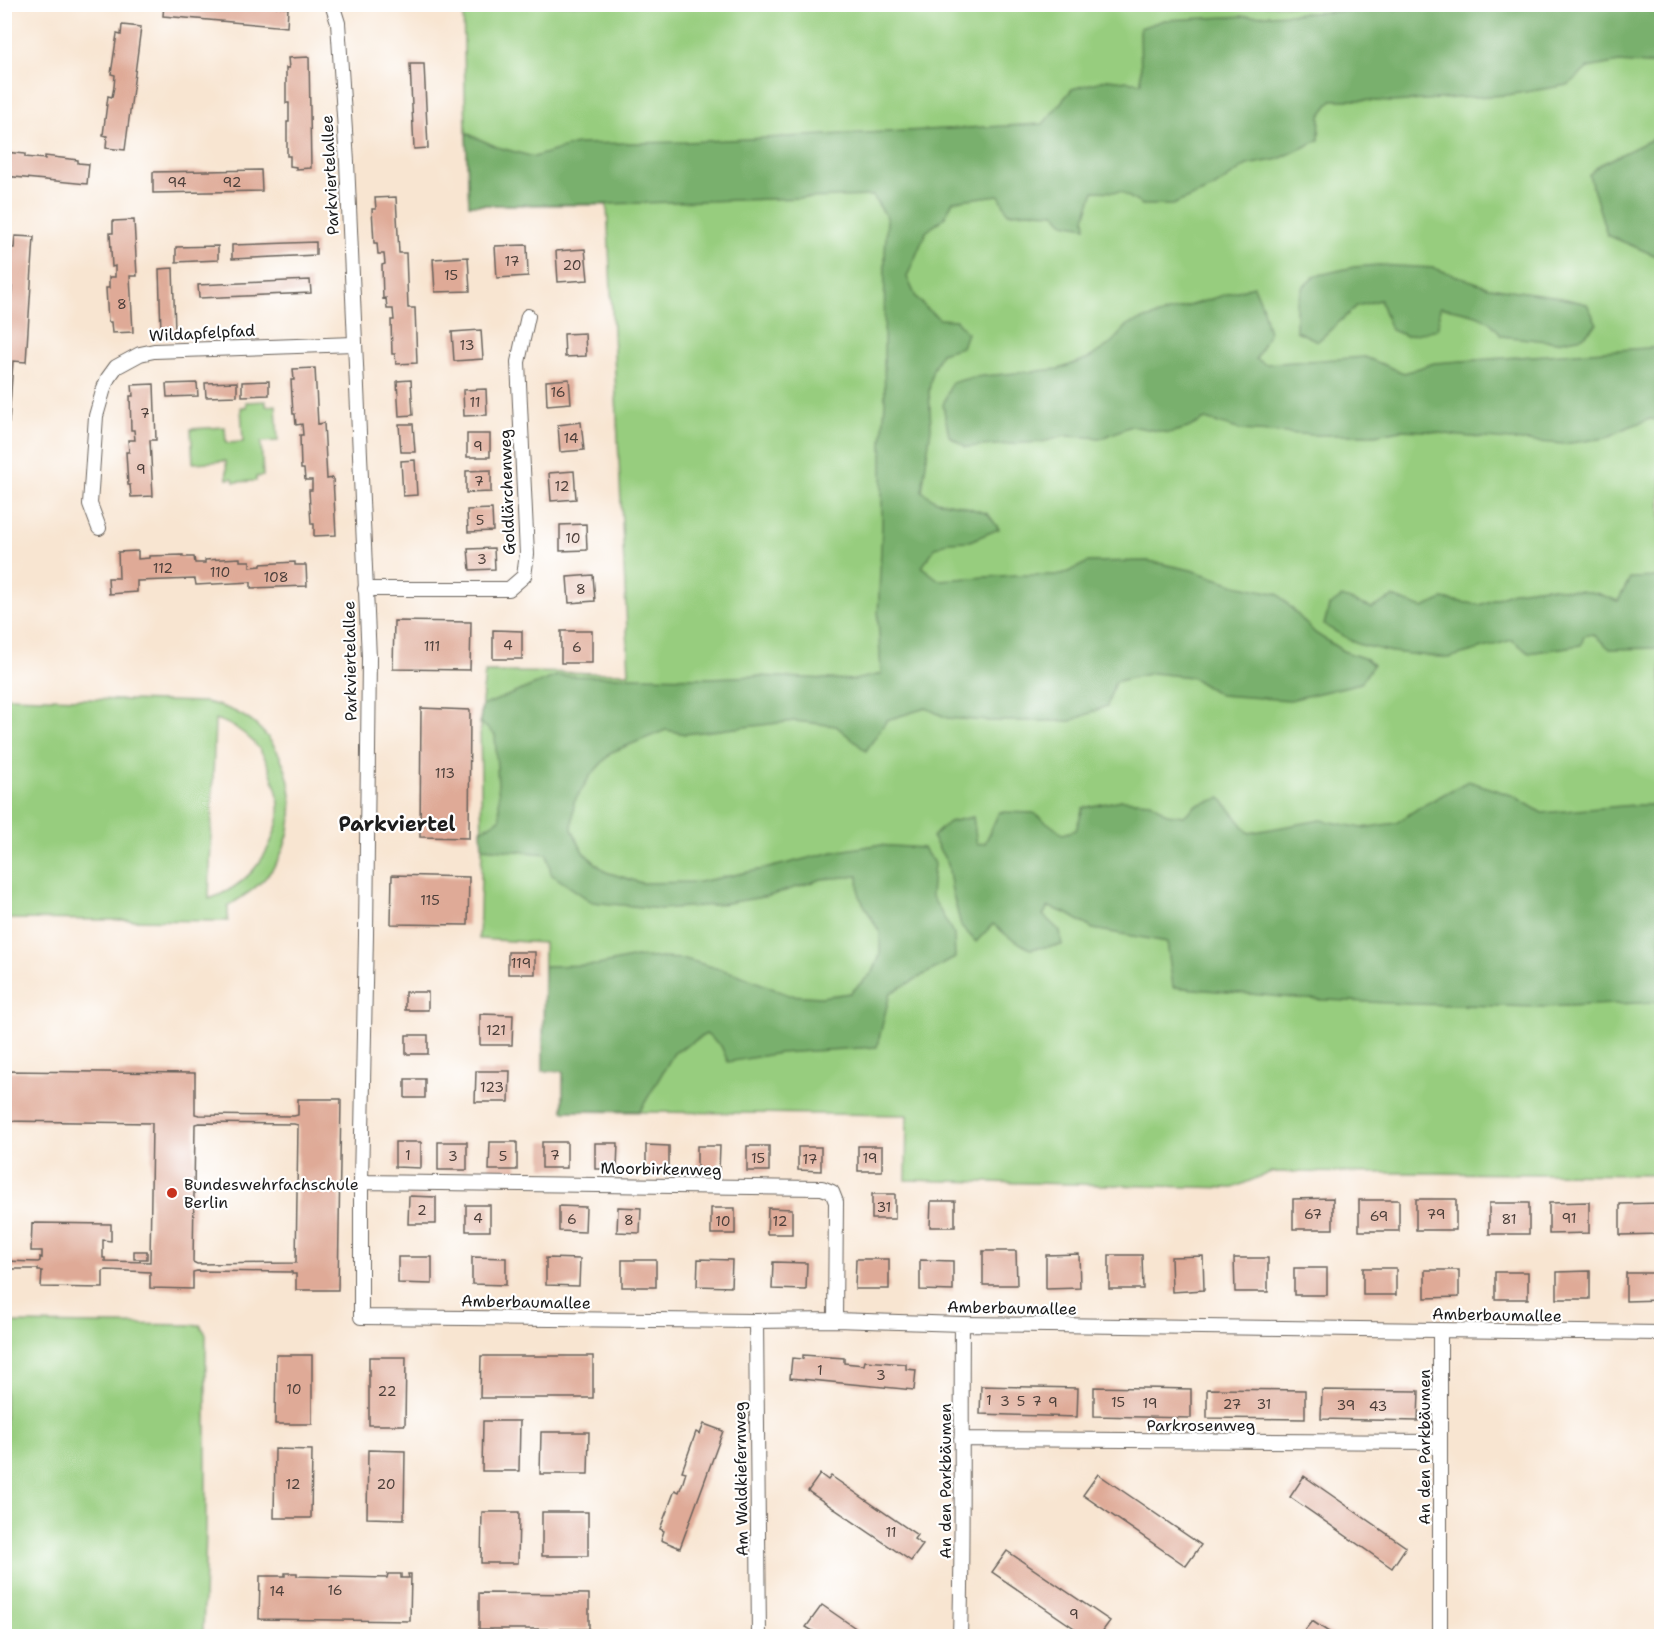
<svg xmlns="http://www.w3.org/2000/svg" width="1666" height="1641" font-family="'Shantell Sans',sans-serif">
<rect width="100%" height="100%" fill="#fff"/>
<filter id="ink" filterUnits="userSpaceOnUse"><feTurbulence type="fractalNoise" baseFrequency=".0167" numOctaves="2"/><feDisplacementMap in="SourceGraphic" scale="12" xChannelSelector="R" yChannelSelector="G"/><feConvolveMatrix kernelMatrix="1 2 1 2 8 2 1 2 1" color-interpolation-filters="sRGB"/></filter>
<filter id="wash" filterUnits="userSpaceOnUse"><feTurbulence type="fractalNoise" baseFrequency=".008" numOctaves="4" result="noise"/><feDisplacementMap in="SourceGraphic" scale="24" xChannelSelector="R" yChannelSelector="G"/><feGaussianBlur stdDeviation="1.35" result="paint"/><feColorMatrix in="noise" values="0 0 0 0 0 0 0 0 0 0 0 0 0 0 0 0 0 1.4 0 .05"/><feComposite in="paint" operator="in"/></filter>
<g filter="url(#wash)">
<rect width="100%" height="100%" fill="#f8e5d1"/>
<path fill="#97cd7e" stroke="#5a744d" stroke-width="1.5" fill-rule="evenodd" d="M463,5H1661V1175L1271,1172L1233,1188L906,1180L907,1115L563,1111V1071H543L544,943L479,939L482,848L480,722L485,672L629,673L607,205H469L466,133Z
M266,401V406L276,405L278,441L261,442L263,476L256,477V481L234,482L233,478L227,479L226,461L193,463L191,429L225,427L226,443L243,442L241,407H246V402Z
M5,697L205,702C227,707 246,714 262,731C298,767 301,831 271,871C259,887 244,896 228,906V921L5,919ZM215,719C245,728 265,749 273,779C277,790 280,803 279,815C279,819 277,824 276,828C266,862 243,888 209,899Z
M5,1323L200,1325L206,1334V1528L203,1636H5Z"/>
<path fill="#79b06d" stroke="#4a6644" stroke-width="1.5" d="M1491,4L1661,5V65L1619,62L1588,68L1568,85L1507,95L1391,102L1362,100H1332L1320,116L1319,140L1279,159L1247,165L1213,188L1172,205H1142L1121,192L1094,191L1085,218L1086,227L1064,223L1055,213L1032,212L1008,213L999,195L953,201L945,217L926,232L907,277L916,297L927,309L940,319L956,320L967,333L962,347L941,353L932,372L929,391L931,428L922,491L936,501L960,505L988,514L999,529L970,541L948,542L935,548L922,567L939,580L1016,575H1062L1088,562L1149,561L1191,570L1236,585L1278,594L1315,633L1343,651L1366,659L1373,665L1361,683L1290,700L1220,695L1191,677L1152,673L1115,682L1107,706L1071,721H989L947,718L926,708L887,720L866,751L836,726L795,721L685,734L666,730L612,752L590,776L574,802L572,829L583,852L606,872L642,883L699,882L768,868L833,852L876,845L923,848L934,863L931,895L954,935L955,958L890,993L877,1047L780,1053L728,1062L721,1046L706,1034L674,1053L640,1111H563V1071H543L544,966L598,965L636,957L685,959L737,974L789,995L821,997L850,993L873,972L880,955V933L859,896L858,876L822,879L769,896L715,905L661,909L592,902L551,874L547,854L482,848L481,830L500,819L495,735L480,722L482,706L556,676L710,678L757,676L854,680L881,674L878,618L882,525V444L885,402L884,358L885,254L887,218L873,196L607,204L469,205L466,133L497,147L534,157L576,144L686,142L1043,124L1072,89L1109,79L1141,83L1140,28L1164,20Z
M1661,135V258L1607,235L1589,175L1599,165Z
M1379,265L1434,268L1489,287L1553,296L1587,304L1597,324L1583,337L1557,342L1501,336C1488,312 1464,312 1440,307L1438,329L1406,336L1391,330L1380,300L1357,306L1318,341L1296,331V305L1303,287L1315,276L1354,267Z
M1254,286L1262,305L1269,333L1256,359L1265,364L1365,357L1404,373L1434,363L1661,347V420L1650,419L1626,428L1606,438L1564,444L1460,436L1427,431L1400,430L1375,435H1314L1241,430L1205,419L1188,428L1169,433L1131,426L1102,438L1065,436L1042,442L966,447L949,436L943,405L951,383L973,377L1059,369L1089,358L1110,344L1129,324Z
M1661,577V648L1610,649L1593,634L1584,636L1581,645L1529,653L1512,640L1448,658L1392,652L1357,644L1324,625L1329,606L1342,597L1372,608L1393,597L1423,608L1443,599L1480,605L1515,591L1545,587L1596,593L1618,601L1630,578Z
M1468,781L1514,796L1542,813L1634,805H1661V1002L1543,1007L1410,1004L1305,999L1173,987L1167,942L1093,929L1068,914L1049,907L1043,915L1060,931L1062,945L1030,949L1010,938L993,924L976,942L961,926L952,891L948,864L932,837L949,822L973,817L977,844L985,843L999,812L1034,813L1063,834L1076,830L1083,808L1121,800L1151,802L1167,814L1184,816L1196,805L1221,798L1249,833L1321,820L1362,828L1396,823L1420,807Z"/>
<g id="blocks">
<path fill="#dfaa97" fill-rule="evenodd" d="M164,4H277V7L288,8L287,27L163,16Z
M389,4H409V10H389Z
M122,25L141,27L125,150L106,148L107,136L103,135L108,96L112,97L114,87L115,75L111,74L117,34L121,35Z
M309,57L311,168L296,169V167L290,166V156H287V122H289V103H286V68H289L288,58Z
M410,64H424L428,148L414,149Z
M4,152L25,154V157L45,159V156L78,160V163L89,164L87,184L4,176Z
M261,170L262,191L153,193V172Z
M396,197L399,253H406L408,308H415L417,363L396,364L395,354H392L391,320H394L393,309H387L386,298L383,299L382,265L385,264L384,254H378L377,243H374L372,209H376L375,198Z
M134,220L137,276H130L133,332L112,333L111,322H108L106,288H109V277H115V266L112,267L110,233H113V221Z
M15,236L34,237L26,362L13,361L9,423H4V360H7V349H5V327L6,309H10L11,299L12,287H7L10,248H14Z
M316,242V255L232,259V245Z
M527,245L528,276L497,278L495,246Z
M218,246V260L176,262V247Z
M585,249L588,280L558,282L556,251Z
M468,257L470,291L435,292L433,259Z
M173,268L175,331L161,332L159,269Z
M310,280L311,293L199,298L198,285Z
M481,330L483,359L454,361L452,332Z
M585,333L586,356L565,357L564,334Z
M315,368L318,424L324,423L327,479L333,478L336,535L314,536V524H311L309,490H312V480H305L304,469H301L300,435H303L302,424L296,425L295,414H293L291,380H294L293,369Z
M569,379L571,403L547,405L546,381Z
M411,380L413,415L399,416L397,381Z
M269,381V395L242,396V382Z
M237,382V396L206,397L205,383Z
M197,383L198,396L167,397L166,384Z
M154,384L156,440H150L153,496L131,497L130,485H128L126,452H129L128,440H135L134,430H131L130,396H133L132,385Z
M486,389L487,415L464,416L463,390Z
M581,422L584,450L560,452L558,425Z
M399,424H413L415,452H401Z
M467,434H490V457H467Z
M415,460L417,495L403,496L401,461Z
M491,470V492L466,493V471Z
M574,471L576,499L551,501L549,473Z
M492,509L493,531L468,532L467,510Z
M586,524L587,550L560,551V525Z
M494,548L495,569L470,570L468,549Z
M138,551V559L149,558V556L183,555V557H194L195,563H205V560L240,558V561H250V567L261,566V564L295,562V565H306L307,586L251,588V582L196,585L195,579L137,581V592L109,594L108,578H119L118,552Z
M593,575L595,601L569,603L567,577Z
M394,621L471,622L470,670L393,669Z
M493,630L522,631V659H493Z
M561,631H592V663H561Z
M421,708L470,710L469,838L420,837Z
M392,875L469,877L468,925L391,924Z
M508,952H535V974H508Z
M405,992H428V1010H405Z
M480,1014L513,1015L512,1045H480Z
M406,1035H428V1054H406Z
M4,1071L195,1073V1114L199,1115L294,1116L298,1115V1099H341L338,1290H296V1274H292V1272L197,1271L193,1272V1289L150,1288V1272L107,1270L103,1271V1288L41,1287L42,1271H38V1269H4V1261L38,1262L40,1261V1257L42,1258V1251H31L32,1223L111,1224V1241L103,1240V1258H105V1261L150,1262L152,1123L4,1121ZM199,1123L294,1124L298,1125L296,1263L197,1264L193,1262L195,1124Z
M476,1071H510L509,1102H475Z
M405,1079H425V1098H405Z
M395,1142H421V1168L395,1167Z
M438,1142H467V1170H438Z
M490,1142H517V1170H489Z
M542,1142H567V1168H542Z
M595,1143H618L617,1169H595Z
M646,1145L669,1146V1170H646Z
M697,1146H720L719,1170H697Z
M747,1146H769V1171H747Z
M858,1146H882V1171H858Z
M798,1147H821V1171L798,1170Z
M872,1194H895V1219H872Z
M409,1196L436,1197V1224H408Z
M1333,1198V1229H1293V1199Z
M1416,1199H1456V1230H1416Z
M1359,1200H1399V1231H1359Z
M931,1201H955V1227H930Z
M1589,1202V1233L1549,1234V1203Z
M1489,1203H1529V1234H1489Z
M1660,1203V1234L1620,1235V1204Z
M466,1205H490V1231H466Z
M559,1206L586,1207L585,1232L559,1231Z
M618,1207L641,1208L640,1233L617,1232Z
M711,1208H735V1234H711Z
M768,1208L792,1209V1234H767Z
M134,1251H147V1259H134Z
M983,1251H1016L1017,1285H983Z
M1079,1254L1080,1288L1046,1289V1255Z
M1109,1255H1142L1143,1289H1109Z
M1203,1256L1204,1290L1172,1292L1171,1257Z
M398,1257H432V1284L398,1283Z
M472,1257L506,1258V1285L472,1284Z
M546,1258L580,1259L579,1286L546,1285Z
M1234,1258H1268V1292H1235Z
M698,1259L732,1260L731,1287L697,1286Z
M856,1259H889V1289H855Z
M622,1260H656V1287H622Z
M920,1260L953,1261V1291L920,1290Z
M773,1262L807,1263L806,1290L772,1289Z
M1294,1268H1327V1295H1294Z
M1363,1268H1396V1295H1363Z
M1425,1270H1459V1297L1425,1298Z
M1590,1271V1299H1557V1272Z
M1495,1272H1528V1299H1495Z
M1626,1273H1659L1660,1300L1626,1301Z
M276,1355H312V1424H275Z
M803,1355L844,1358V1363L864,1365L865,1361L906,1364V1369L916,1370L914,1390L790,1378L792,1358L803,1359Z
M481,1356H593V1398H480Z
M369,1357H406L405,1425H369Z
M981,1386L1078,1388L1077,1417L980,1414Z
M1094,1387L1191,1389V1418L1094,1416Z
M1207,1389L1305,1390V1419L1207,1418Z
M1322,1390L1419,1391L1418,1421L1321,1419Z
M483,1421H520L519,1471H482Z
M704,1424L723,1431L680,1548L661,1540L664,1531L660,1529L675,1490L679,1492L683,1482L686,1472L682,1471L696,1432L700,1434Z
M541,1432H589L588,1474H540Z
M275,1449L312,1450L311,1518H274Z
M368,1450L405,1451L404,1519L367,1518Z
M820,1474L828,1480L831,1476L917,1535L914,1539L923,1545L911,1561L808,1491Z
M1098,1474L1201,1545L1186,1566L1083,1495Z
M1304,1476L1406,1547L1392,1568L1290,1497Z
M482,1512H519L518,1563H481Z
M542,1512H588V1556H542Z
M1007,1551L1110,1621L1099,1636H1086L992,1572Z
M285,1573H297V1576L387,1578L388,1574H401V1578H409L408,1574H411L410,1621L259,1619L260,1576H285Z
M479,1593L589,1594V1629H479Z
M822,1605L867,1636H821L806,1627Z
M1312,1621L1335,1636H1300Z"/>
</g>
</g>
<g filter="url(#ink)">
<use href="#blocks" fill-opacity="0" stroke="#69625b" stroke-width="1.5"/>
<g fill="none" stroke-linecap="round" stroke-linejoin="round">
<defs>
<path id="minor" d="M332,4L338,23L339,38L347,162L369,658L366,935L361,1182V1317L756,1321L835,1320L962,1324L1662,1333
M99,528L90,504L96,416L104,388L108,378L116,367L140,354L154,351L354,344
M365,589H509L524,576L527,554L518,362L528,316
M361,1182L822,1188L832,1192L836,1202L835,1320
M756,1321L759,1636
M961,1439L1440,1442
M960,1636C963,1532 961,1428 962,1324
M1440,1636V1331"/>
</defs>
<use href="#minor" stroke="#69625b" stroke-width="16"/>
<use href="#minor" stroke="#fff" stroke-width="14"/>
</g>
</g>
<circle fill="#c8321e" stroke="#fff" stroke-width="2" cx="172" cy="1193" r="6"/>
<g text-anchor="middle" dominant-baseline="central" stroke-width="4.5" stroke-linejoin="round" paint-order="stroke">
<g font-size="14" fill="#4d403b">
<text x="177" y="182">94</text>
<text x="232" y="182">92</text>
<text x="512" y="261">17</text>
<text x="572" y="265">20</text>
<text x="451" y="275">15</text>
<text x="122" y="304">8</text>
<text x="467" y="345">13</text>
<text x="558" y="392">16</text>
<text x="475" y="402">11</text>
<text x="145" y="413">7</text>
<text x="571" y="438">14</text>
<text x="478" y="446">9</text>
<text x="141" y="469">9</text>
<text x="479" y="481">7</text>
<text x="562" y="486">12</text>
<text x="480" y="520">5</text>
<text x="573" y="538">10</text>
<text x="482" y="559">3</text>
<text x="163" y="568">112</text>
<text x="220" y="572">110</text>
<text x="276" y="577">108</text>
<text x="581" y="589">8</text>
<text x="508" y="645">4</text>
<text x="432" y="646">111</text>
<text x="577" y="647">6</text>
<text x="445" y="773">113</text>
<text x="430" y="900">115</text>
<text x="521" y="963">119</text>
<text x="496" y="1030">121</text>
<text x="492" y="1087">123</text>
<text x="408" y="1155">1</text>
<text x="555" y="1155">7</text>
<text x="453" y="1156">3</text>
<text x="503" y="1156">5</text>
<text x="758" y="1158">15</text>
<text x="870" y="1158">19</text>
<text x="810" y="1159">17</text>
<text x="884" y="1207">31</text>
<text x="422" y="1210">2</text>
<text x="1313" y="1214">67</text>
<text x="1436" y="1214">79</text>
<text x="1379" y="1216">69</text>
<text x="478" y="1218">4</text>
<text x="1569" y="1218">91</text>
<text x="572" y="1219">6</text>
<text x="1509" y="1219">81</text>
<text x="629" y="1220">8</text>
<text x="723" y="1221">10</text>
<text x="780" y="1221">12</text>
<text x="820" y="1370">1</text>
<text x="881" y="1375">3</text>
<text x="294" y="1389">10</text>
<text x="387" y="1391">22</text>
<text x="989" y="1400">1</text>
<text x="1005" y="1401">3</text>
<text x="1021" y="1401">5</text>
<text x="1037" y="1401">7</text>
<text x="1053" y="1402">9</text>
<text x="1118" y="1402">15</text>
<text x="1150" y="1403">19</text>
<text x="1232" y="1404">27</text>
<text x="1264" y="1404">31</text>
<text x="1346" y="1405">39</text>
<text x="1378" y="1406">43</text>
<text x="293" y="1484">12</text>
<text x="386" y="1484">20</text>
<text x="891" y="1532">11</text>
<text x="335" y="1590">16</text>
<text x="277" y="1591">14</text>
<text x="1074" y="1614">9</text>
</g>
<g font-size="16" fill="#1c1c1c" stroke="#fff">
<text transform="translate(330 175) rotate(-93)">Parkviertelallee</text>
<text transform="translate(202 333) rotate(-3)">Wildapfelpfad</text>
<text transform="translate(507 492) rotate(-92)">Goldlärchenweg</text>
<text transform="translate(350 661) rotate(-91)">Parkviertelallee</text>
<text transform="translate(661 1169) rotate(1)">Moorbirkenweg</text>
<text transform="translate(526 1302) rotate(1)">Amberbaumallee</text>
<text transform="translate(1012 1308) rotate(1)">Amberbaumallee</text>
<text transform="translate(1497 1315) rotate(1)">Amberbaumallee</text>
<text x="1201" y="1425">Parkrosenweg</text>
<text transform="translate(1424 1447) rotate(-90)">An den Parkbäumen</text>
<text transform="translate(741 1479) rotate(-91)">Am Waldkiefernweg</text>
<text transform="translate(945 1481) rotate(-90)">An den Parkbäumen</text>
</g>
<g font-size="16" fill="#1c1c1c" stroke="#fff" text-anchor="start">
<text x="184" y="1184">Bundeswehrfachschule<tspan x="184" dy="18">Berlin</tspan></text>
</g>
<g font-size="20" font-weight="bold" fill="#1c1c1c" stroke="#fff">
<text x="397" y="824">Parkviertel</text>
</g>
</g>
<rect width="1666" height="1641" fill="none" stroke="#fff" stroke-width="24"/>
</svg>
